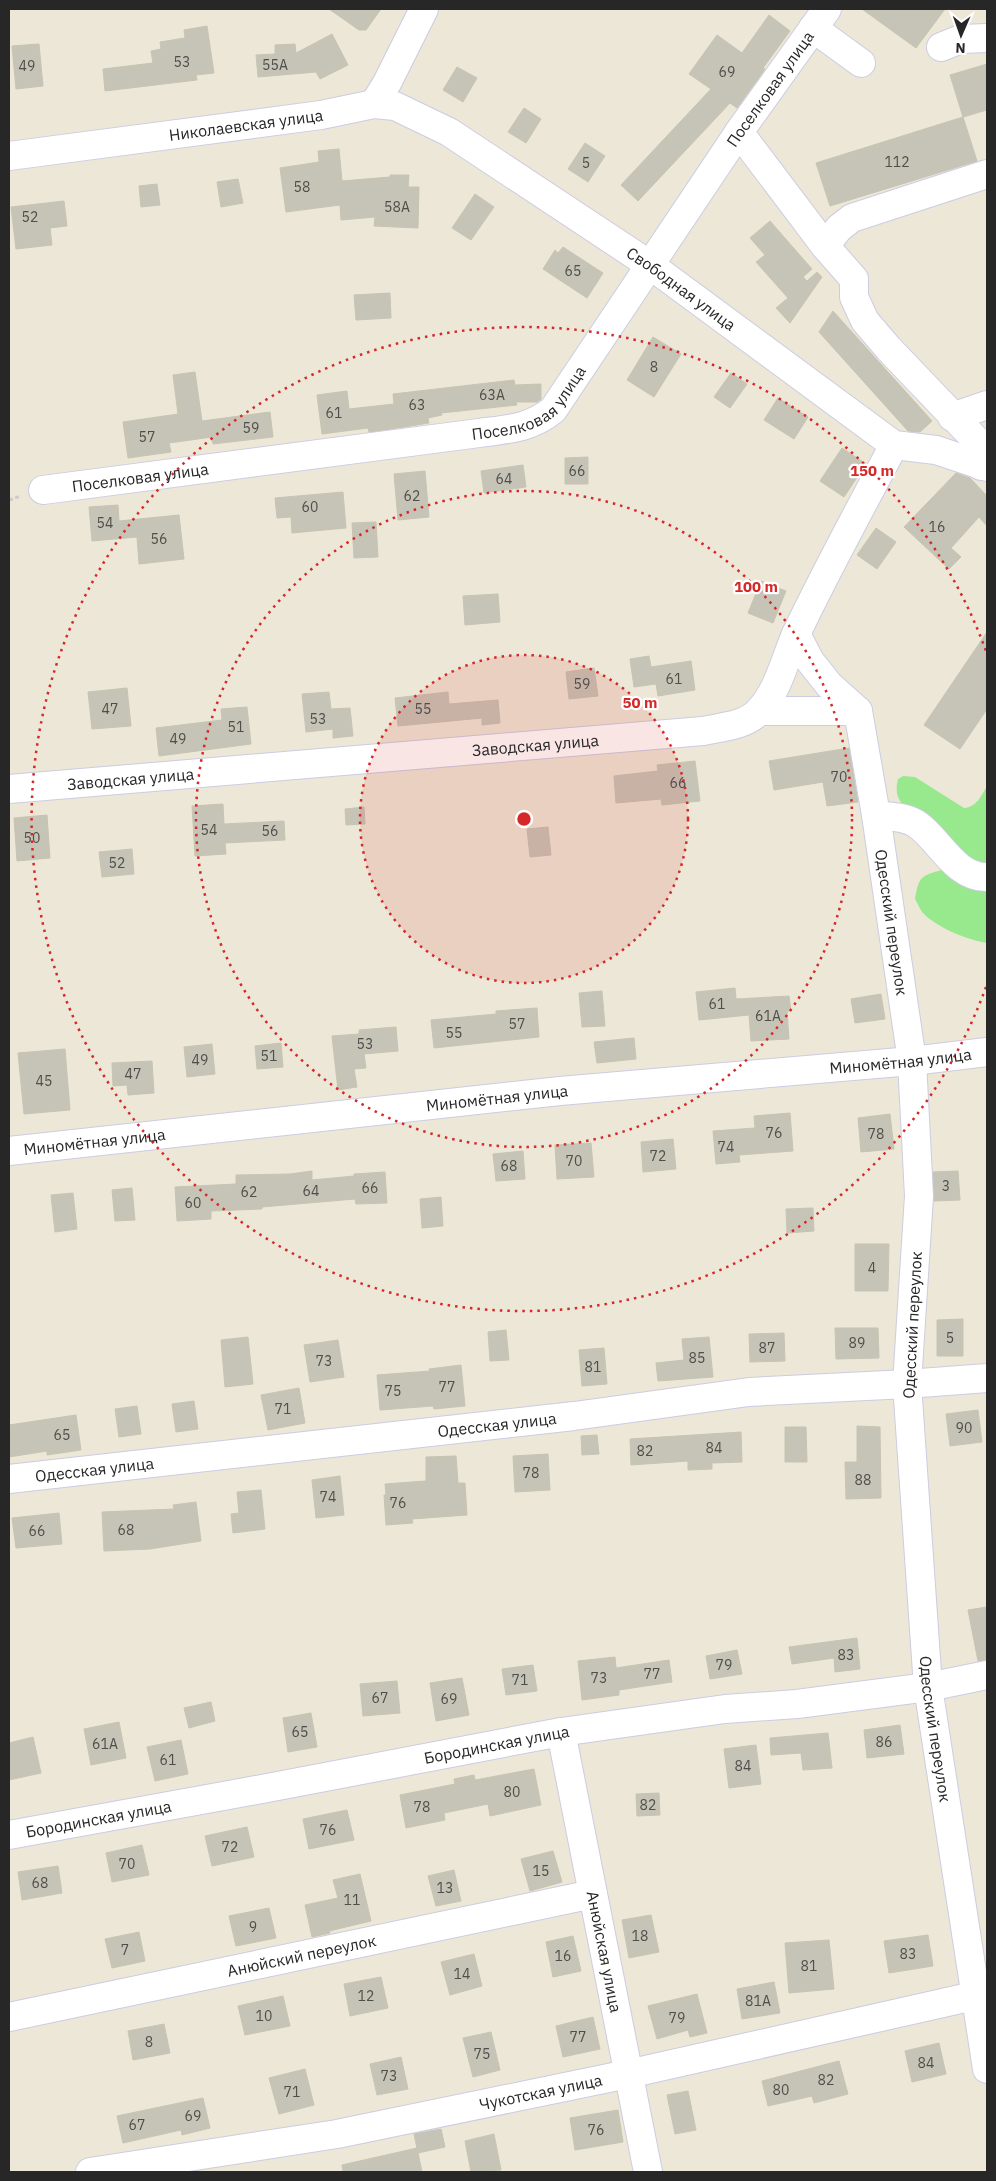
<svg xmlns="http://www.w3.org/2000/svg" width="996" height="2181" font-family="'IBM Plex Sans',sans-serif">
<rect width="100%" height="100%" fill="#ece7d7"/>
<path fill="#98e88e" d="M903,776L915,777L964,808C977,807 981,796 987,786V867H977L905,808C897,798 895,792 898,779Z
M942,870L987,886V943C968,940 941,929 926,916C921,912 918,904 915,899C919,877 920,876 942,870Z"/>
<path fill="#c6c4b7" stroke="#c7c4b1" d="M329,9H381L366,30H359Z
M862,9H945L916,48Z
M769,15L790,31L763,68L765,69L737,108L730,103L638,201L621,185L711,89L689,74L717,35L742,53Z
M207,26L214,73L196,75L197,80L105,91L103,69L153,63L151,51L161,49L160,42L185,38L184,30Z
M332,34L348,65L320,79L316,72L258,77L256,55L275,54V45L295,44L296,53Z
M39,44L43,86L16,89L12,46Z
M987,64V110L963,117L950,75Z
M457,67L477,78L463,102L443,90Z
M524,108L541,119L526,143L508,132Z
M963,117L977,161L830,206L816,163Z
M585,143L605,156L588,182L568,169Z
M339,149L342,181L390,177V175H409L408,187H419L418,228L374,226L375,217L341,220L340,205L286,212L280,168L319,162L318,151Z
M238,179L243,203L221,207L217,182Z
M157,184L160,205L141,207L139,186Z
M475,194L494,207L471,240L452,228Z
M64,201L67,226L50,228L52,245L16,249L11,207Z
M770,221L812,269L803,277L807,281L817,272L822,277L790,323L776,308L788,298L756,262L765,255L750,238Z
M563,247L603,273L587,298L543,269L555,250L558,253Z
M390,293L391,318L356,320L354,295Z
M833,311L932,421L920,432L908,431L819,332Z
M653,337L681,354L654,397L627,380Z
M195,372L202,421L270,412L273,437L213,444L212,437L169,443L171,452L128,458L123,422L178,414L173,375Z
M731,373L747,384L730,408L714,397Z
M514,380L515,385L541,384V399L537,402H516L517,405L441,413L442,415L428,418L429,423L391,429L369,432L368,428L322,434L317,395L347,391L349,409L394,404L393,394Z
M778,398L808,417L794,439L764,420Z
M842,448L866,464L844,497L820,481Z
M588,457V484H565V458Z
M523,465L526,487L484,493L481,471Z
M425,471L429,517L398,520L394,474Z
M956,473L970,478L987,496V526L979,517L951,548L961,557L949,569L904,527Z
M343,492L346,528L292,533L291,517L277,518L275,498Z
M118,505L119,521L179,515L184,559L139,564L137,537L92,541L89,507Z
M376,522L378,557L354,558L352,523Z
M876,528L896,542L877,569L857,555Z
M761,581L786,591L773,623L748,613Z
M498,594L500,622L465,625L463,596Z
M987,632V709L960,749L924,725Z
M649,656L651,667L691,661L695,690L658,696L656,684L634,687L630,659Z
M594,668L598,696L569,699L566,672Z
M127,688L131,726L92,729L88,692Z
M329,692L331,709L350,708L353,736L333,738V729L306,732L302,694Z
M448,692L449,704L498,700L500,723L482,725V718L398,726L395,698Z
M247,707L251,744L159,756L156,728L222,720L221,709Z
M849,748L858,802L827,806L823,782L774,790L769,761Z
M695,761L700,801L662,805L661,799L616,803L614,776L658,771L657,765Z
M223,804L224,824L284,821L285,840L225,843L226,854L195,856L192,806Z
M364,807L365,824L346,825L345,809Z
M47,815L50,858L17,861L14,818Z
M548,827L551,855L530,857L527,829Z
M132,849L134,874L102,877L99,852Z
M735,988L736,999L789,996L791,1011H787L789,1039L751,1041L749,1015L699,1020L696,992Z
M602,991L605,1026L582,1027L579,993Z
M881,994L885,1019L855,1023L851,999Z
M537,1008L539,1037L434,1048L431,1020L496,1014V1011Z
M396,1027L398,1051L364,1054L366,1068L354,1069L357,1087L338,1090L332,1036L359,1034V1030Z
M634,1038L636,1059L597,1063L594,1042Z
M281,1043L283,1067L257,1069L255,1046Z
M212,1044L215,1074L187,1077L184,1047Z
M65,1049L70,1110L24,1114L18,1053Z
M152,1061L154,1093L128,1095L127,1085L113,1086L112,1063Z
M790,1113L793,1151L739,1155L740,1162L716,1164L713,1131L755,1128L754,1116Z
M890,1114L894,1149L861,1152L858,1118Z
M673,1139L676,1169L643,1172L641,1142Z
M591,1143L594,1177L557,1179L555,1145Z
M523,1151L525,1179L496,1181L493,1154Z
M312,1171V1180L354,1176V1174L385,1172L387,1203L356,1204L355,1199L262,1207V1209L211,1211V1219L177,1221L175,1187L236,1184V1175L290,1174Z
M958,1171L960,1200L934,1201L933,1172Z
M132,1188L135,1220L115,1221L112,1190Z
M73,1193L77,1229L55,1232L51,1195Z
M441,1197L443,1226L422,1228L420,1199Z
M813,1208L814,1231L787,1233L786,1209Z
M855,1244H889L888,1291H855Z
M963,1319V1356H937V1320Z
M835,1328H878L879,1358L836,1359Z
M506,1330L509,1360L490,1361L488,1332Z
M784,1333L785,1361L750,1362L749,1334Z
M248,1337L253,1384L225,1387L221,1340Z
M709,1337L713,1377L658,1381L656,1363L684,1360L682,1339Z
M338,1340L344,1377L310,1382L304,1345Z
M604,1348L607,1384L582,1386L579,1350Z
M461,1365L465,1406L434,1409L433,1406L380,1410L377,1375L430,1371L429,1369Z
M299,1388L305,1423L268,1430L261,1395Z
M194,1401L198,1429L176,1432L172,1404Z
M137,1406L141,1434L119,1437L115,1409Z
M978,1410L982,1442L950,1446L946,1414Z
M76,1415L81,1450L47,1455V1451L9,1457V1425Z
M857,1426L880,1427L881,1498L846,1499L845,1462H857Z
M785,1427H806L807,1462H785Z
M741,1432L742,1462L712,1463V1469L688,1470V1461L631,1465L630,1439Z
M597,1435L599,1454L582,1455L581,1436Z
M548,1454L550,1490L515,1492L513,1456Z
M456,1456L458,1483H465L467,1515L412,1519L413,1523L386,1525L384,1495H386L385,1484L426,1481V1457Z
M340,1476L344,1515L316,1518L312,1480Z
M261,1490L265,1529L233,1533L231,1514L239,1513L237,1492Z
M196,1502L201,1541L150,1549L104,1551L102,1512L174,1509L173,1505Z
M59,1513L62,1544L16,1548L12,1518Z
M987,1607V1660L978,1661L968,1610Z
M857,1638L860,1669L835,1672L834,1658L792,1664L789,1647Z
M737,1650L742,1674L710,1679L706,1656Z
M615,1657L616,1668L669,1660L672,1682L619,1690V1695L582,1700L578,1661Z
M533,1665L537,1691L506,1695L502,1669Z
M462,1678L469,1715L436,1721L430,1683Z
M397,1681L400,1713L363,1716L360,1684Z
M211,1702L215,1721L189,1728L184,1708Z
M311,1713L317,1747L288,1752L283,1718Z
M119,1722L126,1758L91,1765L84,1729Z
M900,1725L904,1754L867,1758L864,1730Z
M828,1733L832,1768L803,1770L801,1753L771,1755L770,1738Z
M33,1737L41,1773L9,1780V1743Z
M181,1740L188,1774L155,1781L147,1747Z
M756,1745L761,1784L729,1788L724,1749Z
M534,1769L541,1805L490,1816L488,1804L444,1813L445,1820L406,1828L400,1795L455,1784L454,1779L474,1775L475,1780Z
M659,1793L660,1815L637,1816L636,1794Z
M347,1810L354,1840L309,1849L303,1819Z
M247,1827L254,1857L212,1866L205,1836Z
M142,1845L149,1875L112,1882L106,1853Z
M553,1851L562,1882L530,1891L521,1859Z
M58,1866L62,1893L22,1900L18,1872Z
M454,1870L461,1901L436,1906L428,1876Z
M360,1874L371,1921L329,1931L330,1933L312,1937L305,1905L338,1898L333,1880Z
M269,1908L276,1938L236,1946L229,1916Z
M651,1915L659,1952L629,1958L622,1920Z
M139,1932L145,1961L112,1968L105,1939Z
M928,1935L933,1966L889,1973L884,1941Z
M573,1936L581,1971L553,1977L546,1942Z
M829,1940L834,1989L789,1993L785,1943Z
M474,1954L482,1986L450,1995L441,1962Z
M381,1977L388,2008L350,2016L344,1984Z
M774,1982L780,2013L742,2019L737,1989Z
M697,1994L707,2033L690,2037L688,2030L657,2039L648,2006Z
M283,1996L290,2026L245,2035L238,2006Z
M593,2017L600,2049L563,2057L556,2026Z
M164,2024L170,2053L133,2060L128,2031Z
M491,2032L500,2070L473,2077L463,2038Z
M939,2043L946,2074L912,2082L905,2051Z
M401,2057L408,2089L377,2095L370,2064Z
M839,2061L848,2094L814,2103L812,2096L768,2106L762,2081Z
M305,2069L314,2105L279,2114L269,2078Z
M688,2091L696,2130L675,2134L667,2095Z
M203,2098L210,2128L182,2135L181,2130L123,2143L117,2116Z
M618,2110L623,2142L575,2150L570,2118Z
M441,2129L445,2147L418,2153L414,2134Z
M494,2134L501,2170L471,2172L465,2141Z
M417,2148L422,2172H343L342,2165Z"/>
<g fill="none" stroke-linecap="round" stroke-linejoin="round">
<defs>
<g id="minor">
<path d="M813,28L861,63"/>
<path d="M941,47L961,39L987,38"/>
<path d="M374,104L387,83L424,9"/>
<path d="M739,132L825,246L854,279V297L865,321L889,349L976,440L981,466"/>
<path id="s1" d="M9,156L321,115L374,104L395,106L449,132L650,265L894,445L936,450L987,467"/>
<path d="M825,246L839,228L852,218L987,174"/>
<path d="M952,417L987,405"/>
<path id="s2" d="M43,490L479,433C508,429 529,429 553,410L739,132L827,9"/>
<path id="s3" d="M796,634L810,661L829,685L858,711L876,815L912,1061L919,1196L907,1384L928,1687L987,2069"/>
<path d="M759,711H858"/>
<path id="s4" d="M9,789L703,731C721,727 746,726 759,711C779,690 785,658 797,632C827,569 861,507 894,445"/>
<path d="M876,815C890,817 906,816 918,825C940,841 956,878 987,877"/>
<path id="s5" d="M9,1151L560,1091L912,1061L987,1052"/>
<path id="s6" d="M9,1479L574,1416L749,1392L907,1384L987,1378"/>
<path id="s7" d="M561,1732L648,2172"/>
<path id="s8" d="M9,1835L262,1789L561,1732L725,1709L797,1704L928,1687L987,1675"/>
<path id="s9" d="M9,2017L593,1894"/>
<path id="s10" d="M90,2172L337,2134L628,2074L987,1993"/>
</g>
</defs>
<use href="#minor" stroke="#cdcce2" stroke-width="30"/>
<path stroke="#cbcbcb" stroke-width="3" stroke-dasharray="4 2.5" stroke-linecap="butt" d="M9,500L21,496"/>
<use href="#minor" stroke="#fff" stroke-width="28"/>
</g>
<circle cx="524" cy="819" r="164" fill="#d62828" fill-opacity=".12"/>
<g fill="none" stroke="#d62828" stroke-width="2.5" stroke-dasharray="2.5 5">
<circle cx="524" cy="819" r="164"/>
<circle cx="524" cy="819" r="328"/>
<path d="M986 987A492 492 0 1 1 986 651"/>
</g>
<g text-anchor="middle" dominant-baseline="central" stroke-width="4.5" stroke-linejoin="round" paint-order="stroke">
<g font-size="14" fill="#4f4e4b">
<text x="182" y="62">53</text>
<text x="275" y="65">55А</text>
<text x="27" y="66">49</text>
<text x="727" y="72">69</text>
<text x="897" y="162">112</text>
<text x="586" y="163">5</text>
<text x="302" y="187">58</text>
<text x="397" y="207">58А</text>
<text x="30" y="217">52</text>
<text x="573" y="271">65</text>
<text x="654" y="367">8</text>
<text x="492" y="395">63А</text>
<text x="417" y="405">63</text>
<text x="334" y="413">61</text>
<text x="251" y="428">59</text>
<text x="147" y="437">57</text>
<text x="577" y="471">66</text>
<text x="504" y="479">64</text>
<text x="412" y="496">62</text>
<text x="310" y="507">60</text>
<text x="105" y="523">54</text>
<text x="937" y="527">16</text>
<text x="159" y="539">56</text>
<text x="674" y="679">61</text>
<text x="582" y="684">59</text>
<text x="110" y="709">47</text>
<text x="423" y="709">55</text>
<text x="318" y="719">53</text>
<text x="236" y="727">51</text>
<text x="178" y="739">49</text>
<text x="839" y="777">70</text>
<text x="678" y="783">66</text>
<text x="209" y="830">54</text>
<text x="270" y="831">56</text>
<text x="32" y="838">50</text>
<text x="117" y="863">52</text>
<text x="717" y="1004">61</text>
<text x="768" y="1016">61А</text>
<text x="517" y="1024">57</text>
<text x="454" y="1033">55</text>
<text x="365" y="1044">53</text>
<text x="269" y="1056">51</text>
<text x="200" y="1060">49</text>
<text x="133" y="1074">47</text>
<text x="44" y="1081">45</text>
<text x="774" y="1133">76</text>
<text x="876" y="1134">78</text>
<text x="726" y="1147">74</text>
<text x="658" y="1156">72</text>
<text x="574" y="1161">70</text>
<text x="509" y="1166">68</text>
<text x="946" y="1186">3</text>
<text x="370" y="1188">66</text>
<text x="311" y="1191">64</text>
<text x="249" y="1192">62</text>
<text x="193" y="1203">60</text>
<text x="872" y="1268">4</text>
<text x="950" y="1338">5</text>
<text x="857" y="1343">89</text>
<text x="767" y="1348">87</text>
<text x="697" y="1358">85</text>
<text x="324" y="1361">73</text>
<text x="593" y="1367">81</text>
<text x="447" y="1387">77</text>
<text x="393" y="1391">75</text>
<text x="283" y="1409">71</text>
<text x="964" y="1428">90</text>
<text x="62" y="1435">65</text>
<text x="714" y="1448">84</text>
<text x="645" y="1451">82</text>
<text x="531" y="1473">78</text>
<text x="863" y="1480">88</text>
<text x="328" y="1497">74</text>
<text x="398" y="1503">76</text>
<text x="126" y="1530">68</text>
<text x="37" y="1531">66</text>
<text x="846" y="1655">83</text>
<text x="724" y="1665">79</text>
<text x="652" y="1674">77</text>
<text x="599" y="1678">73</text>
<text x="520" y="1680">71</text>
<text x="380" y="1698">67</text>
<text x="449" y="1699">69</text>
<text x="300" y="1732">65</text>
<text x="884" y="1742">86</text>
<text x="105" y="1744">61А</text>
<text x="168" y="1760">61</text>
<text x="743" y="1766">84</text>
<text x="512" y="1792">80</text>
<text x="648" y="1805">82</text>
<text x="422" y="1807">78</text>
<text x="328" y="1830">76</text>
<text x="230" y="1847">72</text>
<text x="127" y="1864">70</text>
<text x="541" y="1871">15</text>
<text x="40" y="1883">68</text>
<text x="445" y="1888">13</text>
<text x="352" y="1900">11</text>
<text x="253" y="1927">9</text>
<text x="640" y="1936">18</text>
<text x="125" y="1950">7</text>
<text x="908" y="1954">83</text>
<text x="563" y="1956">16</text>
<text x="809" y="1966">81</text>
<text x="462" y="1974">14</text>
<text x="366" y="1996">12</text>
<text x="758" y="2001">81А</text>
<text x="264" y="2016">10</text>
<text x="677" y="2018">79</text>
<text x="578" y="2037">77</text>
<text x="149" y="2042">8</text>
<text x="482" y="2054">75</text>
<text x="926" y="2063">84</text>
<text x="389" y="2076">73</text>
<text x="826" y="2080">82</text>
<text x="781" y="2090">80</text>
<text x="292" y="2092">71</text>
<text x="193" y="2116">69</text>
<text x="137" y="2125">67</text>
<text x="596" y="2130">76</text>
</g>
<g font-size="16" fill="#272727" stroke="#fff">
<text stroke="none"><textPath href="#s2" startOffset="906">Поселковая улица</textPath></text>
<text stroke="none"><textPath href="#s1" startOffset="239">Николаевская улица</textPath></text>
<text stroke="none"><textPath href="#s1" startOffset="730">Свободная улица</textPath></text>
<text stroke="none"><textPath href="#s2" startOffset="501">Поселковая улица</textPath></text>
<text stroke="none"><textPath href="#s2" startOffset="98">Поселковая улица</textPath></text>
<text stroke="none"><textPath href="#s4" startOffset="528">Заводская улица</textPath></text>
<text stroke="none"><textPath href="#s4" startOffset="122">Заводская улица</textPath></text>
<text stroke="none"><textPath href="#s3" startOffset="314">Одесский переулок</textPath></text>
<text stroke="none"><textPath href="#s5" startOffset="896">Миномётная улица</textPath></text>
<text stroke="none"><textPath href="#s5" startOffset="491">Миномётная улица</textPath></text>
<text stroke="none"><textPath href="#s5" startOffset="86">Миномётная улица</textPath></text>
<text transform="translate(912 1325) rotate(-87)">Одесский переулок</text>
<text stroke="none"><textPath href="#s6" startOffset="491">Одесская улица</textPath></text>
<text stroke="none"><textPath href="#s6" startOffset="86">Одесская улица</textPath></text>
<text stroke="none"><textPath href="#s3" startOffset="1124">Одесский переулок</textPath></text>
<text stroke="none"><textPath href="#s8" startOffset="496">Бородинская улица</textPath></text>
<text stroke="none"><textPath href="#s8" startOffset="91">Бородинская улица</textPath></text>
<text stroke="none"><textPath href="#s7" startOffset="224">Анюйская улица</textPath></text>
<text stroke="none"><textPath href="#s9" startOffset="299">Анюйский переулок</textPath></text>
<text stroke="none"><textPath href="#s10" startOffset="458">Чукотская улица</textPath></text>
</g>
</g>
<circle cx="524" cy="819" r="8" fill="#d62828" stroke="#fff" stroke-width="2.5"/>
<g font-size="15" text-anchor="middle" font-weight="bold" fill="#d62828" stroke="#fff" stroke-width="4.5" stroke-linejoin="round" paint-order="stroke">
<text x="872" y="476">150 m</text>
<text x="756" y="592">100 m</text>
<text x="640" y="708">50 m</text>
</g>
<rect width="996" height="2181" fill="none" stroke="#272727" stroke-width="20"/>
<g transform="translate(961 35) rotate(182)" stroke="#ffffff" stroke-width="4" paint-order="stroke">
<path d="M0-4L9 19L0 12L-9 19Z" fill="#272727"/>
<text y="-8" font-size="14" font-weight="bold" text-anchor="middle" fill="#272727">N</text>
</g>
</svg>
